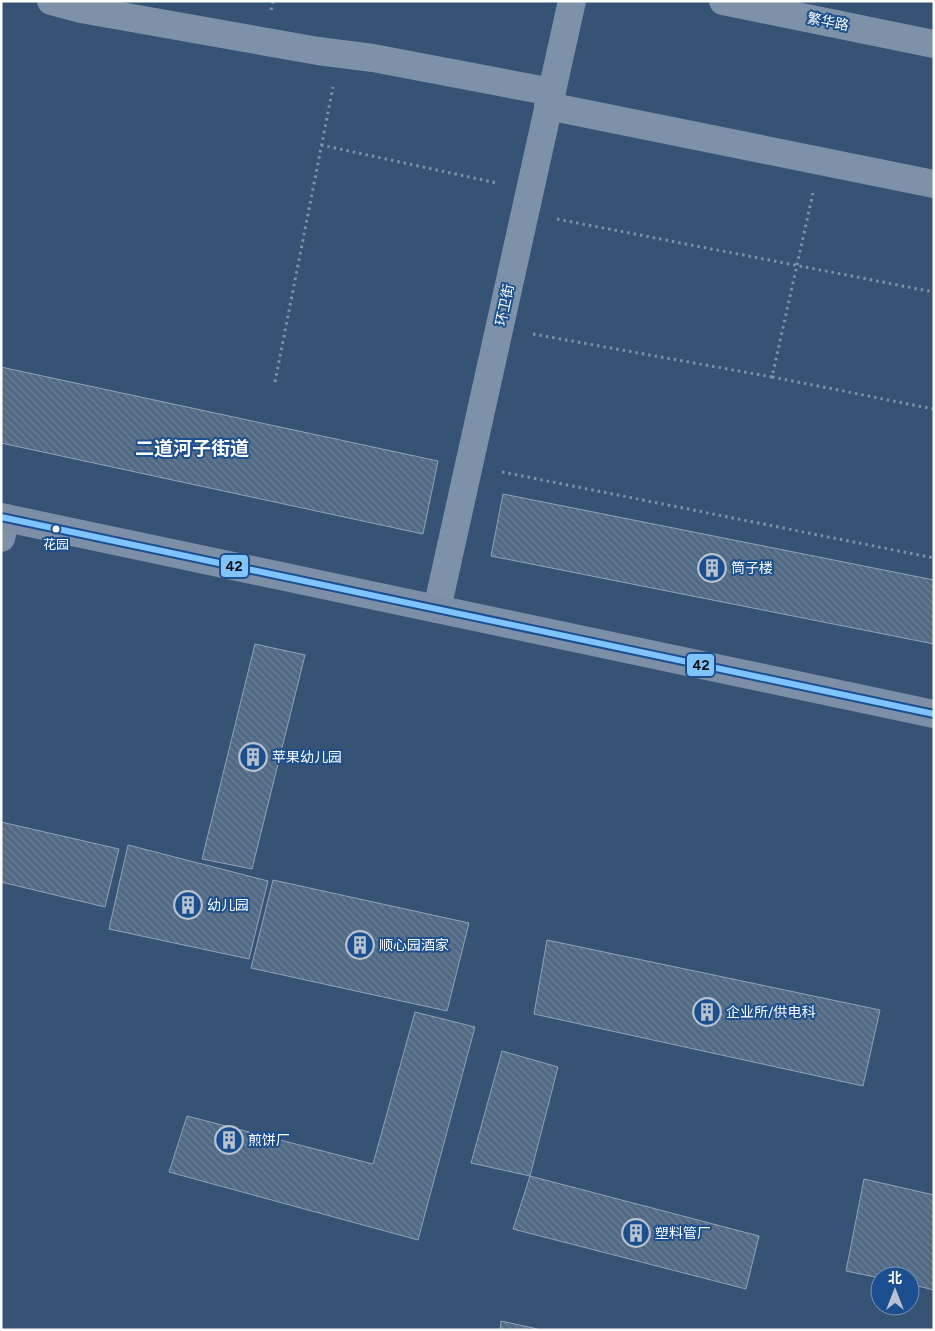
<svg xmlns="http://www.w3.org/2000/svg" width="935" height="1331" font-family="Figtree,'Noto Sans SC',sans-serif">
<defs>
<pattern id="building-back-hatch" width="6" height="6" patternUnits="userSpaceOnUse" patternTransform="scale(1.25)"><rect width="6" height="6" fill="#526984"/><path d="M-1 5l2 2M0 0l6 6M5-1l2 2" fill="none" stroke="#6c8096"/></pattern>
</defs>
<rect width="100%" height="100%" fill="#365274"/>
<path fill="url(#building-back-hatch)" stroke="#92a2b6" d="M1,367L438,461L423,534L1,443Z
M503,494L934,580V644L491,556Z
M255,644L305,655L252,869L202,859Z
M1,822L119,849L105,907L1,882Z
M128,845L268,881L249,959L109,929Z
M273,880L469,923L447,1011L251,968Z
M547,940L880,1010L863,1086L534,1014Z
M415,1012L475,1027L418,1240L169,1172L187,1116L373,1164Z
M502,1051L558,1067L530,1176L471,1163Z
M530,1176L759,1236L746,1289L513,1229Z
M864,1179L934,1195V1290L910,1284V1276H880V1278L846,1271Z
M501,1321L542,1330H500Z"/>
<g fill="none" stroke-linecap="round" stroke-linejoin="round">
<path stroke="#7d92a8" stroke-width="3" stroke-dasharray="2.5 4" stroke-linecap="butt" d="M271,10L273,1
M321,145L497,183
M557,219L934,292
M533,334L772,377L813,193
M772,377L934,409
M275,382L333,87
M502,472L934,558"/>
<path stroke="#7d92a8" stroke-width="28" d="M51,1L81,9L318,51L373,58L552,92
M723,1L934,44
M548,106L934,184
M1,538L6,518
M437,609L572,1"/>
<path stroke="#7d8ea7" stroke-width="28" d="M1,517L934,714"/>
<defs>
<path id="bus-1" d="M1,517L934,714"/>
</defs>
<use href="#bus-1" stroke="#1b4f8f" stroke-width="10"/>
<use href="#bus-1" stroke="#80c4ff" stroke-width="6"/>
</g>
<defs>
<symbol id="building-ring" viewBox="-11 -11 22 22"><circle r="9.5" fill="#1b4f8f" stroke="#b9c2ce" stroke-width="1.5"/><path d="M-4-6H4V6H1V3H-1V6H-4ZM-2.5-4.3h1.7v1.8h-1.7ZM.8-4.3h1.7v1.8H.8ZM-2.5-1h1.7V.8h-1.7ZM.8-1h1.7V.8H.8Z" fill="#b9c2ce"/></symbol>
</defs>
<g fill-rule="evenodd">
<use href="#building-ring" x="696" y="552" width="32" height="32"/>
<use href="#building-ring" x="237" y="741" width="32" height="32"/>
<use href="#building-ring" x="172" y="889" width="32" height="32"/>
<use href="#building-ring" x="344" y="929" width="32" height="32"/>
<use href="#building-ring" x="691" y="996" width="32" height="32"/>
<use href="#building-ring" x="213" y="1124" width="32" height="32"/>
<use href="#building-ring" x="620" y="1217" width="32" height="32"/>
</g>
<circle fill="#fff" stroke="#1b4f8f" stroke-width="2" cx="56" cy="529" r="4.5"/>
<g text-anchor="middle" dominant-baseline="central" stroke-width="4" stroke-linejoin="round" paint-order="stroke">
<g font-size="13" fill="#fff" stroke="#1b4f8f">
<text x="56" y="544">花园</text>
</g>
<g font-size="14" fill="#fff" stroke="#1b4f8f">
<text transform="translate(828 22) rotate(11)">繁华路</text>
<text transform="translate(505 305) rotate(-78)">环卫街</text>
</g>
<g font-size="14" fill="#fff" stroke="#1b4f8f" text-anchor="start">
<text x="731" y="568">筒子楼</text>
<text x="272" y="757">苹果幼儿园</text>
<text x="207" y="905">幼儿园</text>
<text x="379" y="945">顺心园酒家</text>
<text x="726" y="1012">企业所/供电科</text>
<text x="248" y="1140">煎饼厂</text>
<text x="655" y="1233">塑料管厂</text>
</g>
<g font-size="19" font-weight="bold" fill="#fff" stroke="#1b4f8f">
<text x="192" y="448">二道河子街道</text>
</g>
</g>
<g stroke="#1b4f8f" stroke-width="2">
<rect x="220" y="554" width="29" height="24" rx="5" fill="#80c4ff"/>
<rect x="686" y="653" width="29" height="24" rx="5" fill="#80c4ff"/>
</g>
<g font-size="14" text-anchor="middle" font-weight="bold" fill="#111">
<text x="234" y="571">42</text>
<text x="701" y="670">42</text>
</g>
<rect width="935" height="1331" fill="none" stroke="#ffffff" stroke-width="5"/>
<g transform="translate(895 1291)"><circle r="24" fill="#1b4f8f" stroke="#7695bc"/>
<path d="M0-4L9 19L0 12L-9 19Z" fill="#b9c2ce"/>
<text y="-8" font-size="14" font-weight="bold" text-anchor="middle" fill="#ffffff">北</text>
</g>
</svg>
